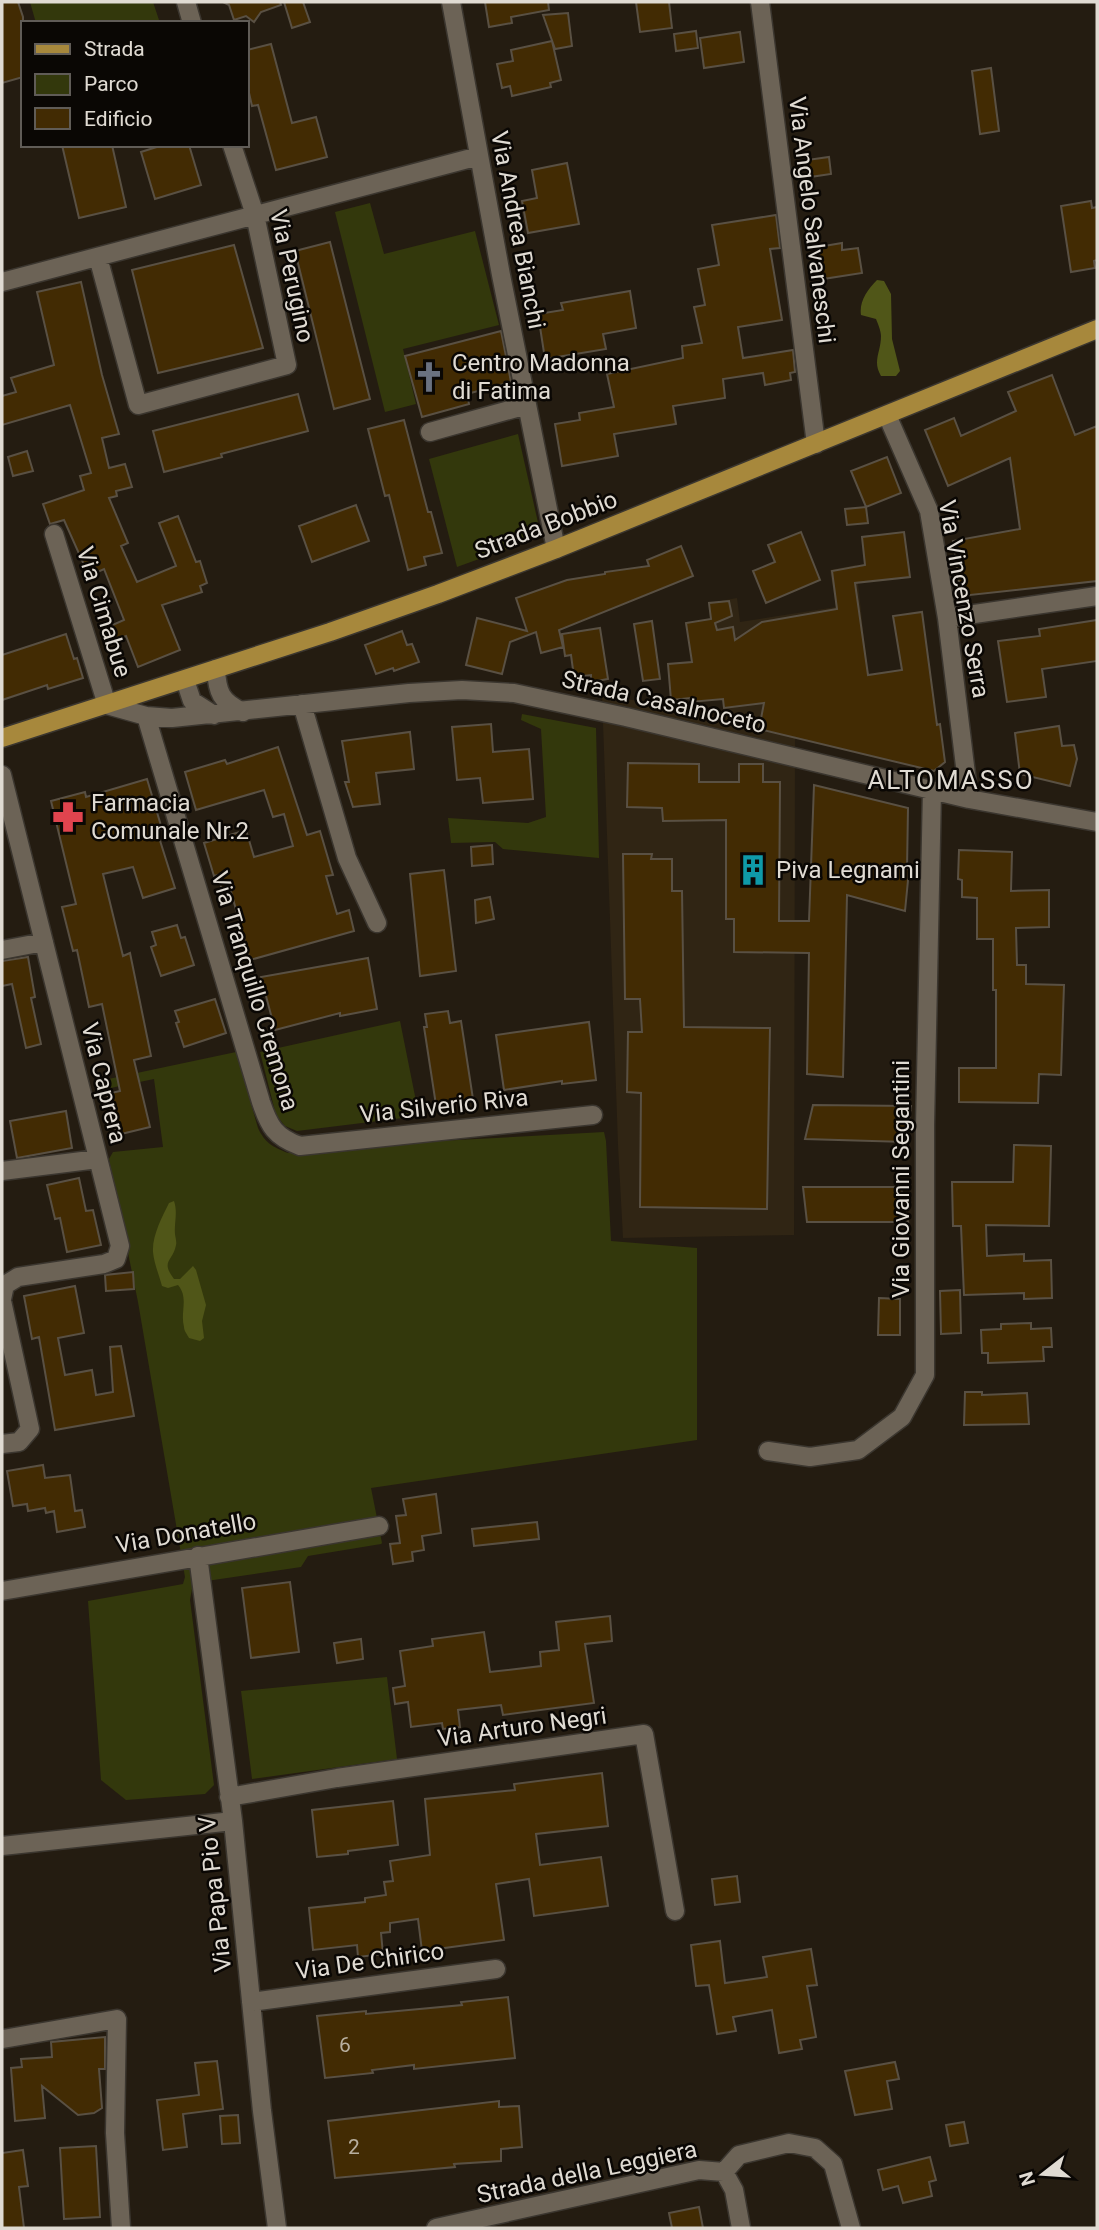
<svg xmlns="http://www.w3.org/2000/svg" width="1099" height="2230" font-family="Roboto,sans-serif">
<rect width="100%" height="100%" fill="#241c11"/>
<path fill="#302514" d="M856,565L877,758L795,737L794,1235L623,1238L618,1145L602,694L723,718L724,708L709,603L737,598L740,622L836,607L830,570Z"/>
<path fill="#33380c" d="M30,2H153L160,23H36Z
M370,203L384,254L475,231L499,325L403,349L416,404L385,412L335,212Z
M518,434L539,527L531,540L457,567L429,459Z
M522,714L596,728L599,858L503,849L495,842L451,843L448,818L528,823L546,817L541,729L521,720Z
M400,1021L419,1116L297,1131L285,1126L276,1115L260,1052Z
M236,1052L258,1128C265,1143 273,1147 288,1153L439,1141L604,1132L606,1141L611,1241L697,1248V1440L371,1488L382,1543L381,1544L308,1556L301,1567L193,1583L190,1600L214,1785L205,1794L126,1800L101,1780L88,1601L183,1584L185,1577L138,1302L109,1159L113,1152L163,1147L154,1079L101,1090L99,1081Z
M387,1677L397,1759L252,1779L241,1691Z"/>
<path fill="#505618" d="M877,280L884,281L891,294L892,339L900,371L896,376H881C872,361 881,352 881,336C881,331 878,324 876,319L861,315C859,302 867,290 877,280Z
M174,1201C178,1213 174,1222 175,1234C175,1236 177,1242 176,1245C173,1262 160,1260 174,1279H180L193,1266L196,1270L206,1305L202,1321L204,1338L200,1341L189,1338C187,1334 184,1331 184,1327C180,1312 189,1298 178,1285L168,1288L162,1286C159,1275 154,1263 153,1252C152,1236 162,1217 169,1203Z"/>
<path fill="#422b03" stroke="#595043" stroke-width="2" d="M2,2H18L23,17V77L2,83Z
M223,2H280L281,5L261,12L254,22L246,16L234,20L229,5Z
M284,2H303L310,22L292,28Z
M485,2H548L549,10L511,17L512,23L489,27Z
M636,2H669L672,28L640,32Z
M568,13L572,46L555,49L543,15Z
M696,31L698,48L676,51L674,34Z
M740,32L744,62L704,68L700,38Z
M552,41L561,80L550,83L551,87L512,96L510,86L502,88L497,64L513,61L511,50Z
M271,44L292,123L316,117L327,157L276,170L258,105L252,106L247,84V50Z
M991,68L999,131L980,134L972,71Z
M62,145H112L126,207L79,218Z
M163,145H189L201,185L155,199L141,152Z
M829,157L831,174L810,177L807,160Z
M567,163L579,224L528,233L522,201L537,198L532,170Z
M1091,201L1092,208L1097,207V260L1094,261L1095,268L1071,272L1061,206Z
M776,215L780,248L770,249L782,320L738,327L743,358L793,350L795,372L790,373L791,380L765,385L763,373L723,379L725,398L673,406L676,424L614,434L618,456L562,466L555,424L580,420L579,413L614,407L607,374L683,358L682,346L702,343L694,307L705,305L698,269L719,265L712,225Z
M330,242L370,399L334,409L295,251Z
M842,243V250L858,248L862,273L823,279L818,247Z
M234,245L263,348L158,373L132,270Z
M81,282L102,375L119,434L102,438L109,468L125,464L132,487L116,491L117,496L109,498L128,543L121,546L137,582L176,566L159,523L178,516L196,562L200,561L207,583L200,586L202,592L162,605L180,650L138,667L126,636L114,641L108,627L124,620L104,569L89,576L64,520L50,524L43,504L84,490L80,476L91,473L70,405L2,425V396L16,392L11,378L54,365L37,292Z
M630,291L636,328L603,334L606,349L545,359L538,314L563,310L561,303Z
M501,331L511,382L467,394L469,404L422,417L405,356Z
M1052,375L1075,435L1097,426V581L961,596L953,541L1020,529L1010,458L948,486L925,430L954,418L961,436L1016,411L1008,392Z
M298,394L308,431L221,454L222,457L164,472L153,431Z
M404,420L428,512H431L442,553L424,557L426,565L408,570L389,495L385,496L368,429Z
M27,451L33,471L13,476L8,457Z
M887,457L901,493L866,507L851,471Z
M356,505L369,541L312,562L299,526Z
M866,507L868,523L847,525L845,509Z
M801,532L820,580L766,603L753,571L775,562L768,545Z
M904,532L910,577L855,583L868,675L902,670L893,616L922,612L937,725L940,724L945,762L934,771L759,729L764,703L724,708L723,699L690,702V698L671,700L668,664L692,662L686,623L711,619L709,603L729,601L732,616L715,623L717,630L733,627L735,640L762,622L837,609L832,571L865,565L862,537Z
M681,546L693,576L559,630L563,647L541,653L536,632L510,642L502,674L466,665L477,618L527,631L516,598L567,580L605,574V572L649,566L647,560Z
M1097,620V661L1042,669L1046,697L1007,702L998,641L1040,636L1039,629Z
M652,621L660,679L643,681L634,624Z
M600,628L608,679L591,682V675L574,677L571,655L565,656L562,634Z
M402,631L407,645L412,644L419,662L394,671L393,668L376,674L365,645Z
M66,634L74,659L77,658L83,678L48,689L47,685L2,700V655Z
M491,724L493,752L529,749L533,799L483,803L480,778L457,780L452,727Z
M1059,726L1062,746L1074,745L1077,759L1070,786L1020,774L1015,733Z
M410,732L414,769L376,773L380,804L353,807L345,782H349L342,741Z
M278,747L307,835L320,831L333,875L326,876L337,914L349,910L354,931L250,960L230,888L222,890L218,875L214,876L204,843L246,830L254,857L293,846L284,814L273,817L264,790L196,810L185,772L225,760L227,764Z
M628,763L699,764V782H739V764H763V782H780L779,921H809L814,785L908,808L907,869L909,870L905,911L847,895L843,1077L807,1074L809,953L734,952V919H726V820L663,821L662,808L627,807Z
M147,779L162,829L157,831L175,888L143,898L133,867L103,874L123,956L130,953L151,1056L134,1060L150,1127L117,1135L107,1094L120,1091L102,1004L89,1007L77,950L73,951L62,907L76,904L51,801L85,792L86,797Z
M492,845L493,864L472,866L471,847Z
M959,850L1012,852L1011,891L1049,890V927L1016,928L1017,965H1026V984L1064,985L1061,1075L1039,1074L1038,1103L959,1102V1068H996V990H993V939H977V898L962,897V880L958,879Z
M623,854H652L651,859H672V891H682L684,1027L770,1028L767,1209L640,1207L641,1093L627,1092L628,1032H642L640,999H625Z
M444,870L456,971L420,976L410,874Z
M490,897L494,919L476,923L475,900Z
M177,925L181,938L185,937L194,965L161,976L151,947L156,945L152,932Z
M28,957L35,997L31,998L41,1044L26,1048L12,984L2,986V961Z
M368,958L377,1009L340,1016V1013L275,1030L261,977Z
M215,999L226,1033L184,1047L176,1023L179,1022L175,1011Z
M448,1011L450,1023L461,1021L473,1099L436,1105L424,1027H427L425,1014Z
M589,1022L596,1080L562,1084V1081L504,1090L496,1035Z
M813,1105L911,1106L906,1142L805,1139Z
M66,1111L72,1148L17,1158L10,1121Z
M1014,1145L1051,1146L1049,1226L986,1225L987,1256L1024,1254V1261L1051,1260L1052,1298L1024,1299V1293L964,1295L961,1226H953L952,1182H1013Z
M79,1178L86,1211L93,1210L101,1245L67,1252L60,1218L55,1219L47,1185Z
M803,1187H901L908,1222H807Z
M133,1272L134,1289L106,1291L105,1275Z
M75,1286L84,1333L58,1338L65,1375L92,1370L96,1395L113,1392L110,1347L121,1346L134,1416L55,1430L39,1337L32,1339L24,1296Z
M960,1290L961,1333L941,1334L940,1291Z
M879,1298L900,1299V1335H878Z
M1031,1323V1329L1051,1328L1052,1347H1043L1044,1361L988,1363V1353H982L981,1330L1001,1329V1324Z
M965,1392H982V1395L1027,1393L1029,1424L964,1425Z
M43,1465L45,1478L70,1475L75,1511L82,1510L85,1527L57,1532L54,1511L46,1513L45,1508L28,1511L27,1504L13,1506L7,1471Z
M436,1494L441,1533L422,1536L424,1550L412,1552L413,1561L393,1564L390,1544L400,1543L396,1516L406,1515L403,1499Z
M537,1522L539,1539L474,1546L472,1529Z
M290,1582L299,1652L251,1658L242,1588Z
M610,1616L612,1641L585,1644L594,1703L503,1715L501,1705L458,1710L460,1727L443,1729L442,1723L411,1727L408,1702L395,1704L393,1688L405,1686L400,1651L433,1646L432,1639L484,1632L490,1672L541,1666L540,1652L559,1650L556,1622Z
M361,1639L363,1659L337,1663L334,1643Z
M602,1773L608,1826L536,1834L540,1865L601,1857L608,1906L534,1916L529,1879L496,1884L504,1940L422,1951L418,1919L390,1923V1932L381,1933L383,1954L358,1957L357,1945L313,1950L309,1908L365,1902V1898L386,1895L384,1882L393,1881L390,1861L430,1855L425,1799L515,1790L514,1784Z
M393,1801L398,1845L348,1851V1854L317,1857L312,1810Z
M737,1876L740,1902L715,1905L712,1879Z
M720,1941L725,1983L767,1977L763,1957L811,1949L817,1985L807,1986L816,2037L800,2040L802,2049L779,2053L772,2010L733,2017L736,2031L717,2034L709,1985L696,1986L691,1945Z
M508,1997L515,2058L414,2069V2065L372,2070L373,2073L325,2078L317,2016L366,2011V2014L462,2005L461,2002Z
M105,2037V2069H99L102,2108L94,2113L78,2115L42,2086L45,2118L15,2121L11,2068L22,2067L21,2059L52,2057L51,2042Z
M217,2061L223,2109L183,2114L187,2147L163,2150L157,2100L199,2095L195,2063Z
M895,2062L899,2079L887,2081L892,2109L855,2115L845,2071Z
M499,2101V2107L519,2106L522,2147L501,2149V2161L454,2164L455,2167L335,2178L328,2121Z
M238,2115L240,2143L222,2144L220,2116Z
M964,2122L968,2143L950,2146L946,2125Z
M96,2146L100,2217L64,2219L60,2148Z
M23,2150L28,2186L19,2187L24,2228H2V2153Z
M930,2157L936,2180L929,2182L932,2196L903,2203L898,2186L883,2190L878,2170Z
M699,2207L703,2228H672L669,2213Z"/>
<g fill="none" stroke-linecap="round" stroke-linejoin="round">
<defs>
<path id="minor" d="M186,2L192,23
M451,2L501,275L556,549
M760,2L816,444
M98,257L138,405L287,365L255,215L232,145
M2,282L479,156
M887,415L929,511L947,618L969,799
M430,432L527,405
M54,534L107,705L146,716L172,718L409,693L462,690L514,693L626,717L969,799L1097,822
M947,618L1097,596
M216,669C217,692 221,702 243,712
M185,680L192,701L214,715
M302,704L347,858L377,923
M146,716L261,1102C269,1126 275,1137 300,1146L593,1115
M2,775L120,1246L116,1259L104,1264L18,1277L5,1285L2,1299
M2,950L44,942
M2,1171L98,1159
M2,1301L30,1429L19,1442L2,1444
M768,1451L810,1457L858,1450L902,1417L925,1375V1126L932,790
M198,1556L233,1821L262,2111L277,2228
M2,1591L379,1526
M229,1797L337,1778L644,1734L675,1911
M2,1846L233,1821
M251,2002L496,1969
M3,2039L117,2019L115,2133L121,2228
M724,2172L739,2155L789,2143L815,2148L833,2164L851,2228
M724,2172L734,2190L741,2228
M436,2228L699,2170L724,2172"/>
<path id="major" d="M2,738L330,632L438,594L556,549L1097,329"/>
</defs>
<use href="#minor" stroke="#3b362f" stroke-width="21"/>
<use href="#major" stroke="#3b362f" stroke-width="21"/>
<use href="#minor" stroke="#6c6356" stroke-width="18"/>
<use href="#major" stroke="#a7883c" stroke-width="18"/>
</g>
<defs>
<symbol id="church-bare" viewBox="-9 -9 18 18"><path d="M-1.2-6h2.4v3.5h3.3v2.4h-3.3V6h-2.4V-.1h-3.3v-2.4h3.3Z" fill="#6b7280" stroke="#0a0704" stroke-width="2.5" paint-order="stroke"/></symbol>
<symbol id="pharmacy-bare" viewBox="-9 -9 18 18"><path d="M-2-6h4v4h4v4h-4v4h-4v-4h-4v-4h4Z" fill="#e0444e" stroke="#0a0704" stroke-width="2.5" paint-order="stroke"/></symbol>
<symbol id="building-bare" viewBox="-9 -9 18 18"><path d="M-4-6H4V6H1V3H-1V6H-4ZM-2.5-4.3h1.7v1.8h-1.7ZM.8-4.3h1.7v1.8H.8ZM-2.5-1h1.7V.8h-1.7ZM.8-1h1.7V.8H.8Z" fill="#0f9aa8" stroke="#0a0704" stroke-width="2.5" paint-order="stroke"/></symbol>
</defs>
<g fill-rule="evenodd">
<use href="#church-bare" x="407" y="355" width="44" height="44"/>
<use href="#pharmacy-bare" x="46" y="795" width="44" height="44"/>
<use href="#building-bare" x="731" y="848" width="44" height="44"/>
</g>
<g text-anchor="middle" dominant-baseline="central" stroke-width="5" stroke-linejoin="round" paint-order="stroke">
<g font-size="21" fill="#b8af9f">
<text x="345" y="2045">6</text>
<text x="354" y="2147">2</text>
</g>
<g font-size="24" fill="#e0dbd3" stroke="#0a0704">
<text transform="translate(812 220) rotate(83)">Via Angelo Salvaneschi</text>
<text transform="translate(518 230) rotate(79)">Via Andrea Bianchi</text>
<text transform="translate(292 276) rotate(78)">Via Perugino</text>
<text transform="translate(546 525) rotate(-21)">Strada Bobbio</text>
<text transform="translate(964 599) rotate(80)">Via Vincenzo Serra</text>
<text transform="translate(104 612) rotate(73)">Via Cimabue</text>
<text transform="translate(664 702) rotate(13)">Strada Casalnoceto</text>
<text transform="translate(255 991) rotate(73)">Via Tranquillo Cremona</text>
<text transform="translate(104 1083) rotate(76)">Via Caprera</text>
<text transform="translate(444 1106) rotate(-6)">Via Silverio Riva</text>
<text transform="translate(901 1179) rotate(-90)">Via Giovanni Segantini</text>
<text transform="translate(186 1533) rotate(-10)">Via Donatello</text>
<text transform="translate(522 1727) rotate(-8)">Via Arturo Negri</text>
<text transform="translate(215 1894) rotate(-96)">Via Papa Pio V</text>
<text transform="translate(370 1961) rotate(-8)">Via De Chirico</text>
<text transform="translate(587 2172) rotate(-12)">Strada della Leggiera</text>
</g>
<g font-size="24" fill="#e0dbd3" stroke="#0a0704" text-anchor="start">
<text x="452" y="363">Centro Madonna<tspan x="452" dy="28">di Fatima</tspan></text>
<text x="91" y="803">Farmacia<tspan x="91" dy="28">Comunale Nr.2</tspan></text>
<text x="776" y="870">Piva Legnami</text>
</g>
<g font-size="26" letter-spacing="2" fill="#e0dbd3" stroke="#0a0704">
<text x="951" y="780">ALTOMASSO</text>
</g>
</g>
<rect width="1099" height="2230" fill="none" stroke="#e0dbd3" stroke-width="7"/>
<rect x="21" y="21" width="228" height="126" fill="#0a0704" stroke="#605c57" stroke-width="2"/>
<rect x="35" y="44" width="35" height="10" fill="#a7883c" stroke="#605c57" stroke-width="2"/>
<text x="84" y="56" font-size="21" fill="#e0dbd3">Strada</text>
<rect x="35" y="74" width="35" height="21" fill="#33380c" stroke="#605c57" stroke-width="2"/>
<text x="84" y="91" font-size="21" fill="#e0dbd3">Parco</text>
<rect x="35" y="108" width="35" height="21" fill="#422b03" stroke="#605c57" stroke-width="2"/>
<text x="84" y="126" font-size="21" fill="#e0dbd3">Edificio</text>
<g transform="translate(1043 2174) rotate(253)" stroke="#0a0704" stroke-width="5" paint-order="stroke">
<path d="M0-5L12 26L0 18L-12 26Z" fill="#e0dbd3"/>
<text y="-10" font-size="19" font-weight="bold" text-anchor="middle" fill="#e0dbd3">N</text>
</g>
</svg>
